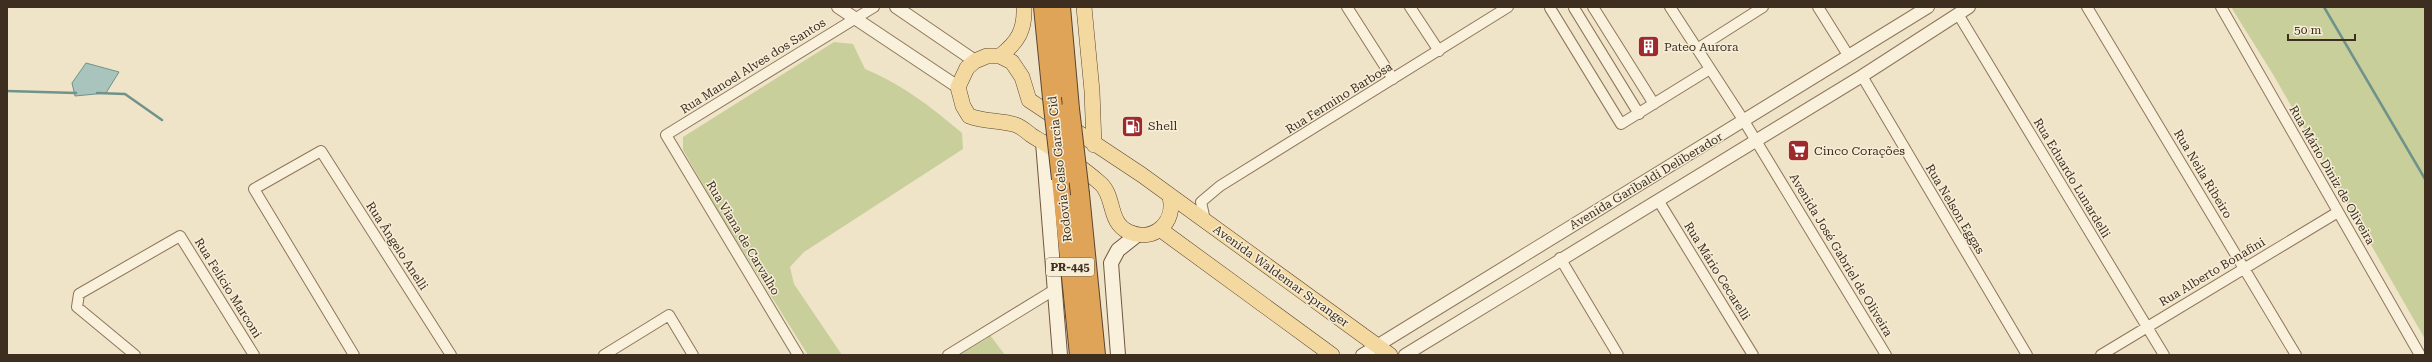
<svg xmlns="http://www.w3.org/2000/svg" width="2432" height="362" font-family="'Roboto Serif',serif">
<rect width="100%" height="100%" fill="#f0e4c8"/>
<path fill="#c9cf9b" d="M2231,7H2425V339L2274,76Z
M834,42L853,44L865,69C903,85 930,106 962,133L963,149L804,252L790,267L794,284L842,355H808L723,219L683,150V137Z
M990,335L1005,355H959L986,339Z"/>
<path fill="#a9c4bc" stroke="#6f938a" d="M86,63L119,72L106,93L75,96L72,83Z"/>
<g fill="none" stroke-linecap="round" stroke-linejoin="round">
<path stroke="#6f938a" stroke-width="2.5" d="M2324,7L2425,179
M7,91L76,93
M97,93L125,94L162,120"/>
<defs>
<path id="minor" d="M1347,7L1393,79
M1410,7L1439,51
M1593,7L1654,104
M1670,7L1744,121L1886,355
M1818,7L1848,55
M2087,7L2296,355
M2221,7L2420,355
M1550,8L1621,124L1710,69
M1574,8L1639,114
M1958,14L2164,355
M1697,49L1763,7
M1862,76L2027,355
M1658,200L1753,355
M1205,220L1201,202L1220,186L1508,7
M1560,258L1618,355
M135,355L77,307L79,294L180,236L254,355
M354,355L254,189L321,151L451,355
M604,355L669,315L693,355
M798,355L666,135L874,7
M948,355L1054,290
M2101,355L2338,212"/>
<path id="tertiary" d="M838,7L958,87
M896,7L975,61
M1362,355L1928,7
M1405,355L1862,76L1969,7"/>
<path id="secondary" d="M1043,142L1060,355
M1118,355L1111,263L1118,250L1137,235"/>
<path id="primary" d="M1084,7L1092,91L1094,145
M1000,56C1018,42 1025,30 1024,7
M1170,197C1176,222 1154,243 1129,232C1108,223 1115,197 1101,184C1080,165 1055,150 1031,135C1027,132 1022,127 1016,125C1000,120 985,122 969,116L963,106L958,87L967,68L975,61L987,56H1000L1012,62L1022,77L1029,100L1142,175L1390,355
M1161,230L1332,355"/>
<path id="motorway" d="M1043,7L1052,98
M1061,7L1070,109
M1061,179L1079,355
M1080,194L1096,355"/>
</defs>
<use href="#minor" stroke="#8d765c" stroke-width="12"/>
<use href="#tertiary" stroke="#8d765c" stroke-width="14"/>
<use href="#secondary" stroke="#6f573f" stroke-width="16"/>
<use href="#primary" stroke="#5b4430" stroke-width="16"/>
<use href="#motorway" stroke="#5b4430" stroke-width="20"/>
<use href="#minor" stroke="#faf1dc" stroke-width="10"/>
<use href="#tertiary" stroke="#faf1dc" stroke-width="12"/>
<use href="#secondary" stroke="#faf1dc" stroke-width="14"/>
<use href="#primary" stroke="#f3d9a0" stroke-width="15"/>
<use href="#motorway" stroke="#e0a458" stroke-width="18"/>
<defs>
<path id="motorway-bridge" d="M1052,98L1061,179
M1070,109L1080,194"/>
</defs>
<use href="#motorway-bridge" stroke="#5b4430" stroke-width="20" stroke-linecap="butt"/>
<use href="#motorway-bridge" stroke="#e0a458" stroke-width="18"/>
</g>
<defs>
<symbol id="building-square" viewBox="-11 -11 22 22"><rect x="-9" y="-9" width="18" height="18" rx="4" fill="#9e2a2b" stroke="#f7eed8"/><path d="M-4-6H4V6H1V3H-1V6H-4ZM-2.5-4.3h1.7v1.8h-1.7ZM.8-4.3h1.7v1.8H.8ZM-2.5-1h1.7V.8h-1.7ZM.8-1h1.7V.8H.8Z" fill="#fff"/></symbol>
<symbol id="fuel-square" viewBox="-11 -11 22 22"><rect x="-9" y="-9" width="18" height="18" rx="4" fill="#9e2a2b" stroke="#f7eed8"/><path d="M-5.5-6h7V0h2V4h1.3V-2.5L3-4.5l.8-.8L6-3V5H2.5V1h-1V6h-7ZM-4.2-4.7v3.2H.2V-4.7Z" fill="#fff"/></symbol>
<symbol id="supermarket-square" viewBox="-11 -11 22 22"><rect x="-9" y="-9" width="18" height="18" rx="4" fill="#9e2a2b" stroke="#f7eed8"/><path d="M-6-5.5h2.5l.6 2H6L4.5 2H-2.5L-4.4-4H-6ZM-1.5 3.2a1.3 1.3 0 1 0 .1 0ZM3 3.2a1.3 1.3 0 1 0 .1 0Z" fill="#fff"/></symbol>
</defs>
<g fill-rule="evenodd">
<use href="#building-square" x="1636" y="34" width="25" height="25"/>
<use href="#fuel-square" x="1120" y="114" width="25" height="25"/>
<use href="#supermarket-square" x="1786" y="138" width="25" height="25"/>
</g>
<g text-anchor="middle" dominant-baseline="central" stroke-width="3" stroke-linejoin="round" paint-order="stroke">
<rect fill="#f7eed8" stroke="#756857" stroke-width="1" x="1046" y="258" width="48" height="18" rx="3"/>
<g font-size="11" font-weight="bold" fill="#3d2e20">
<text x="1070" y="267">PR-445</text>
</g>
<g font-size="12" fill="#3d2e20" stroke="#f7eed8" text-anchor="start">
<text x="1664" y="47">Pateo Aurora</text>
<text x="1148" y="126">Shell</text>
<text x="1814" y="151">Cinco Corações</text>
</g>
<g font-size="12" fill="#3d2e20" stroke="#f7eed8">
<text transform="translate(753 66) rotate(-32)">Rua Manoel Alves dos Santos</text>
<text transform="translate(1339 98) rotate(-32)">Rua Fermino Barbosa</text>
<text transform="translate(1060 169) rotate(-96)">Rodovia Celso Garcia Cid</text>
<text transform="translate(2203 174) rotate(59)">Rua Neila Ribeiro</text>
<text transform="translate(2332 175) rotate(60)">Rua Mário Diniz de Oliveira</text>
<text transform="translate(2072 178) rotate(59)">Rua Eduardo Lunardelli</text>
<text transform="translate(1646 181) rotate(-31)">Avenida Garibaldi Deliberador</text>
<text transform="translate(1955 209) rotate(59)">Rua Nelson Eggas</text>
<text transform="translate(743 238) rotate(59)">Rua Viana de Carvalho</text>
<text transform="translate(397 246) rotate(57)">Rua Ângelo Anelli</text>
<text transform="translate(1841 255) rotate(59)">Avenida José Gabriel de Oliveira</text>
<text transform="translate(1717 271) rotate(58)">Rua Mário Cecarelli</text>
<text transform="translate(2212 272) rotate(-31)">Rua Alberto Bonafini</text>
<text transform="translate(1281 276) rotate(36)">Avenida Waldemar Spranger</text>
<text transform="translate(228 288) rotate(58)">Rua Felício Marconi</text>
</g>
</g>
<rect width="2432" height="362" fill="none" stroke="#3d2e20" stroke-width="16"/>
<path d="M2288 34v6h67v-6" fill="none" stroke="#3d2e20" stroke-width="2"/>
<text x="2294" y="34" font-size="12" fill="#3d2e20" stroke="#f7eed8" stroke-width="3" paint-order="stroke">50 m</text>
</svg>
